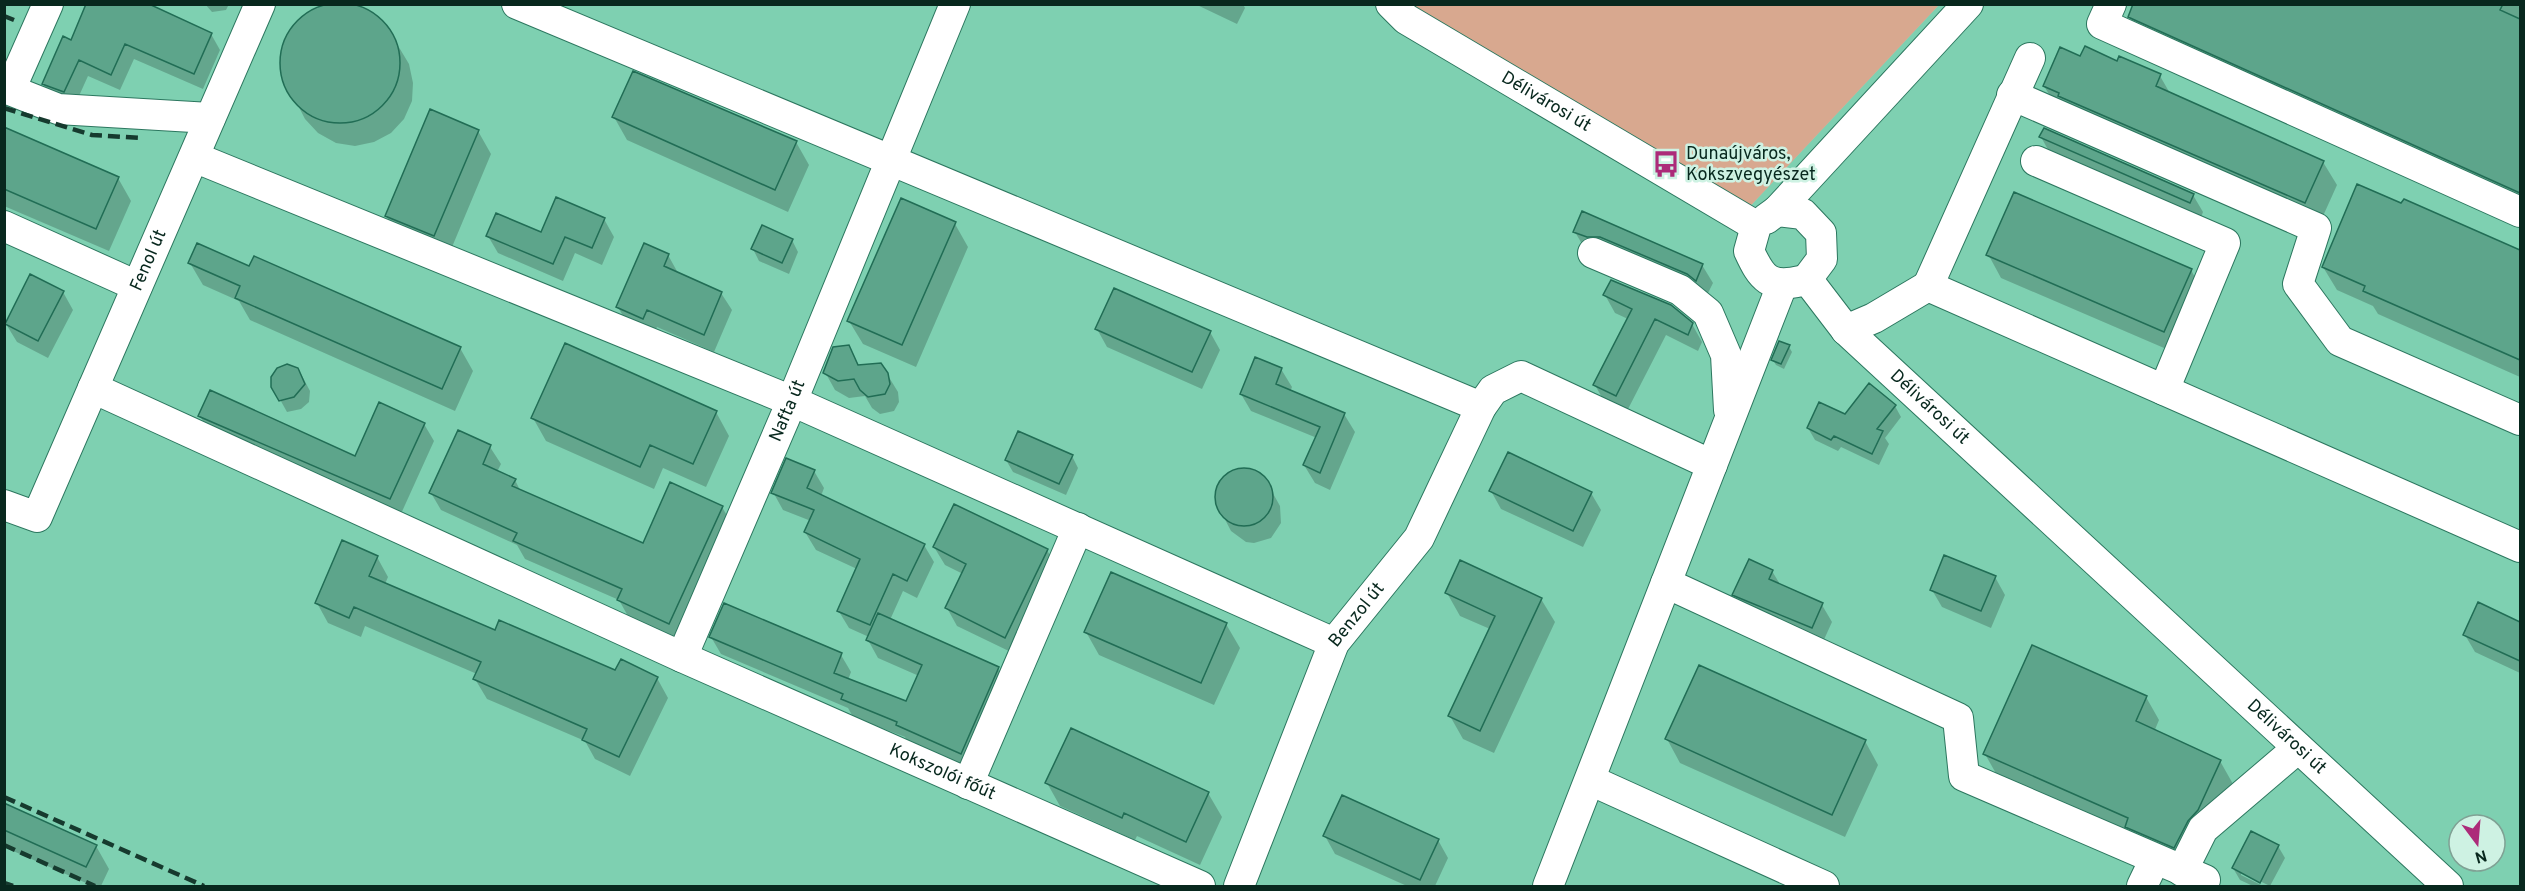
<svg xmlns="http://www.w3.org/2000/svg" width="2525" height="891" font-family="Overpass,sans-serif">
<rect width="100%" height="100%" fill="#90dabe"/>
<path fill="#7ed0b1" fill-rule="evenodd" d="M5,5H1411L1742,215L1939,5H2520V886H5ZM2459,825H2495V861H2459Z"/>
<path fill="#d8a88f" d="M1411,5H1939L1742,215Z"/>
<path fill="#0003" d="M205,4H229L226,10L212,12Z
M331,4H353L370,11L385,24L409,64L413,83L412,101L404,119L391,133L374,142L355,146L336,143L318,133L305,119L283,76L281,57L287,37L298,21L314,9Z
M1195,4H1243L1245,8L1237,24Z
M2135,4H2520V210L2143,40L2129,16Z
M211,34L220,50L203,89L134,59L120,90L88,76L74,107L53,100L43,84L71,42Z
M2081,58L2117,63L2119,58L2160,76L2171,95L2323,162L2337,185L2319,225L2058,109L2044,86Z
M614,117L796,142L809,165L788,212L627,140Z
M4,128L118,178L131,201L109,251L4,206Z
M478,131L491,154L447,259L400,239L386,216Z
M2041,137L2193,195L2203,212L2200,220L2051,155Z
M2404,201L2520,252V377L2378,314L2373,306L2337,290L2323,267L2402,205Z
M1583,213L1702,265L1713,283L1706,297L1585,249L1575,232Z
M604,219L614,237L602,265L575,253L563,281L498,253L488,236L541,234Z
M955,224L968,247L916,367L863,344L849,321Z
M792,240L798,252L789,274L759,261L753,249Z
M1988,254L2191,270L2204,294L2178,354L2001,278Z
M668,255L678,273L721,293L732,310L714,352L657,327L653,336L628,325L618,307Z
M190,263L250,268L460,348L473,371L455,411L250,320L239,301L203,285Z
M63,292L73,310L48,358L17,342L6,324Z
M1605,295L1692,324L1702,342L1698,351L1666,335L1626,413L1605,403L1595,385L1628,319L1615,313Z
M1097,329L1210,332L1220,350L1202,389L1107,347Z
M848,346L860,367L887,374L898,392L899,402L894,411L880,414L872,408L865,396L849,398L835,390L825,372Z
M1789,347L1792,352L1784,369L1776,365L1773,360Z
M287,366L301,374L310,391L309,402L301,409L287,412L273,387Z
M1281,369L1292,387L1290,392L1344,414L1355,432L1330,490L1315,483L1304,465L1317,438L1251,411L1241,394Z
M1895,406L1901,417L1885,438L1889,444L1879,465L1841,447L1838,451L1815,440L1808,428L1846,416Z
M716,412L729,436L706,487L663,468L654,489L546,441L533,418Z
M200,416L356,458L424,424L434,441L400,516L210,433Z
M490,447L501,464L497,472L515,480L521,492L644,545L722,507L732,524L680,640L629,618L619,600L525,559L517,545L441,510L431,493Z
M1072,456L1078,468L1066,495L1013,472L1006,460Z
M1249,470L1265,479L1280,506L1281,523L1271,538L1254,543L1246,542L1231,531L1217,504L1219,486L1231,473Z
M814,471L824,488L821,496L924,545L934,562L917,598L903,591L890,620L998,669L1008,686L971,770L907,742L905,737L853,717L848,708L721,654L711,637L841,655L851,672L848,680L907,703L919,676L878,658L868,640L869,637L849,628L838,610L857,569L816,550L805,532L811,521L783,510L773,492Z
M1491,491L1591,493L1601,510L1583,547L1501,509Z
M934,547L1047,550L1057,568L1015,654L957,626L947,608L963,574L945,565Z
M377,557L388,577L385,584L496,632L616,672L657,678L668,698L630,776L595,759L585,741L487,699L475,679L477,674L365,626L361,637L328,623L317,603Z
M1772,571L1781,586L1822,605L1832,622L1822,644L1744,612L1734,595Z
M1995,577L2005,595L1991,628L1942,607L1932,590Z
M1447,593L1541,599L1555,622L1494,753L1463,739L1450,716L1490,629L1460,616Z
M2479,604L2520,623V673L2475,652L2465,635Z
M1226,624L1240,648L1214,705L1099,655L1086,632Z
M2146,697L2159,720L2154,732L2220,761L2233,784L2188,870L1998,777L1985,754Z
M1071,730L1208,793L1222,817L1200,865L1137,836L1135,840L1060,806L1047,783Z
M1667,739L1865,741L1878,765L1845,837L1680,763Z
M4,805L96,846L109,869L101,886H93L4,847Z
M1325,836L1438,840L1448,858L1435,886H1407L1335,854Z
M2278,846L2285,858L2270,886L2241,872V875L2263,886H2253L2240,880L2233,868Z"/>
<path fill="#5da58b" stroke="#216d55" stroke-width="1.5" d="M280 63a60 60 0 1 1 120 0a60 60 0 1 1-120 0Z
M86,4H149L212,33L194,74L125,44L111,75L79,60L64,92L42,84L63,36L71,40Z
M2133,4H2503L2500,10L2520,19V193L2128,17Z
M2085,46L2117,61L2119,56L2161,74L2156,86L2324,161L2305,203L2058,96L2059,93L2043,86L2060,47L2080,56Z
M633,71L797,141L775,190L612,117Z
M430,109L479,130L434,236L385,216Z
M4,127L119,177L96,229L4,189Z
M2044,128L2194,194L2190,203L2039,137Z
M2357,184L2401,203L2404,199L2520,250V360L2363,291L2365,286L2322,267Z
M2014,192L2192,269L2164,332L1986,255Z
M556,197L605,218L592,248L565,237L553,264L486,236L496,213L541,232Z
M901,198L956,222L902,345L847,321Z
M1582,211L1703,264L1696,281L1687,274L1600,237H1587L1573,232Z
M762,225L793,239L782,263L751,249Z
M197,243L249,266L254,256L461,347L442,389L235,298L240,286L188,263Z
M644,243L669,254L664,266L722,292L704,335L647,310L643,319L616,307Z
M30,274L64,291L38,341L5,324Z
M1611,280L1671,305L1693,323L1688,335L1655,319L1616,396L1593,385L1632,309L1603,295Z
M1114,288L1211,331L1192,372L1095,329Z
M1779,341L1790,345L1781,364L1771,360Z
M565,343L717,411L693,464L650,445L640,467L531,418Z
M849,345L858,365L881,363L888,373L890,384L885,394L868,397L860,390L854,379L838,381L823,373L833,347Z
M1255,357L1282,368L1276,384L1345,413L1320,473L1303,465L1320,427L1240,394Z
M287,364L298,368L305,384L294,397L279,401L271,387V377L277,368Z
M1869,383L1896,405L1877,429L1883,431L1872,454L1834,436L1831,440L1807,428L1819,402L1845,414Z
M210,390L355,456L379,402L425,423L390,499L198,416Z
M458,430L491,445L483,464L516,479L512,486L643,543L670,482L723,506L669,624L617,600L622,589L513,541L517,533L429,493Z
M1018,431L1073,455L1059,484L1005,460Z
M1508,452L1592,492L1573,531L1489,491Z
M786,458L815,470L807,488L925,544L907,581L893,574L870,625L837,611L860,559L804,532L814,510L771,493Z
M1215 497a29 29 0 1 1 58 0a29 29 0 1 1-58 0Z
M954,504L1048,549L1005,638L945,608L966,564L933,547Z
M342,540L378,556L369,576L495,630L499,620L615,670L621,659L658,677L619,757L582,740L587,729L473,679L481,662L354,607L349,618L315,603Z
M1944,555L1996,576L1981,611L1930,590Z
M1749,559L1773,570L1769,579L1823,603L1812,628L1732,595Z
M1460,560L1542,598L1480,731L1448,716L1495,616L1445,593Z
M1111,572L1227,623L1201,683L1084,632Z
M2478,602L2520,622V661L2463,635Z
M724,603L842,653L834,673L906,701L922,665L866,640L878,613L999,667L961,754L896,725L897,722L841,699L843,694L709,637Z
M2032,645L2147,696L2136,721L2221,760L2198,810L2188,821L2174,848L2125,827L2128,818L1983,754Z
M1699,665L1866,740L1832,815L1665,739Z
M1071,728L1209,792L1186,842L1124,813L1122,818L1045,783Z
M1342,795L1439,839L1420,880L1323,836Z
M4,803L97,845L86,867L4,830Z
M2251,831L2279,845L2260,883L2232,868Z"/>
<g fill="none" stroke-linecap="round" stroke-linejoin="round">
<defs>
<g id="minor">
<path d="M48,4L10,90L58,109L210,118"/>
<path d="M517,4L1481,407"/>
<path id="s1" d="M1391,4L1406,19L1756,226"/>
<path d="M2111,4L2102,24L2520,212"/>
<path d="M2012,95L2316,228L2298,284L2340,341L2520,420"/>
<path d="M194,157L792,401L1334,643"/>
<path d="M2036,161L2225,243L2164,390"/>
<path d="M1777,211L1968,4"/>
<path d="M1766,219L1777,211L1803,214L1821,233L1822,259L1807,279"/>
<path d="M4,226L137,286"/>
<path d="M1756,226L1749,251C1762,279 1769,288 1801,281"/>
<path d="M1593,253L1680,290L1708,313L1726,355L1729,410"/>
<path id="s2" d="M1807,279L1846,330L2448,886"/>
<path d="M1928,286L2030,58"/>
<path d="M1846,330L1874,318L1928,286L2520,547"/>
<path id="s3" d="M93,388L682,657L1200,886"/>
<path id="s4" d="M4,505L37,517L260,4"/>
<path d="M1666,583L1958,718L1964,776L2205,880L2202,886"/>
<path id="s5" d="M682,657L792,401L955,4"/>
<path d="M1590,780L1824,886"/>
<path d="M968,784L1078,528"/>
<path d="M2182,871L2203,829L2298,748"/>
<path id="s6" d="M1239,886L1334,643L1419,538L1481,407L1493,390L1521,376L1712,465"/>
<path d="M1548,886L1782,285"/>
<path d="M2142,886L2155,859"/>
</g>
</defs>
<use href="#minor" stroke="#2c775f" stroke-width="32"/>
<use href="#minor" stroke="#fff" stroke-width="30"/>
<path stroke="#163a2e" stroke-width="4.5" stroke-dasharray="12 6" stroke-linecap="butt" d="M4,16L14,20
M4,108L92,135L143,138
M4,797L204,886
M4,845L95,886
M4,883L13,886"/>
</g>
<defs>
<symbol id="bus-bare" viewBox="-9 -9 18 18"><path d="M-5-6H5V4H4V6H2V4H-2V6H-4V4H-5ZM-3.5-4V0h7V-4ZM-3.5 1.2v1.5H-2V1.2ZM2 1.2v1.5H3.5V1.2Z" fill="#ac2b79" stroke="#cef2e3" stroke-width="2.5" paint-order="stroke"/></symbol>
</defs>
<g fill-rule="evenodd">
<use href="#bus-bare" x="1647" y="145" width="38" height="38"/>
</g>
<g text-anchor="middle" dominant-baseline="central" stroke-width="5" stroke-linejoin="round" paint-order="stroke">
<g font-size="18" fill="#08281e" stroke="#cef2e3">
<text stroke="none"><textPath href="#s1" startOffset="184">Délivárosi út</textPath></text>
<text stroke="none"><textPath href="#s4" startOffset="315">Fenol út</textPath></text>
<text stroke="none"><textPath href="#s2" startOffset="178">Délivárosi út</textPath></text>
<text stroke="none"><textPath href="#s5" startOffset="268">Nafta út</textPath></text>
<text stroke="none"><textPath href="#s6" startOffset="297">Benzol út</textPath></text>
<text stroke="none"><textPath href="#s2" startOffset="664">Délivárosi út</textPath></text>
<text stroke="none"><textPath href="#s3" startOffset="932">Kokszolói főút</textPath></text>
</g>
<g font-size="18" fill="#08281e" stroke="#cef2e3" text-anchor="start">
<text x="1686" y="154">Dunaújváros,<tspan x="1686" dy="21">Kokszvegyészet</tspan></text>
</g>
</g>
<rect width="2525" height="891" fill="none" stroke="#08281e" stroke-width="12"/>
<g transform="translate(2477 843) rotate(164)"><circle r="28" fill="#cef2e3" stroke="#7fa194" stroke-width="1.5"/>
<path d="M0-4.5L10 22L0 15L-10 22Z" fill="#ac2b79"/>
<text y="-9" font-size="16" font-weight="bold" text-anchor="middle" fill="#08281e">N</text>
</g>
</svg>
